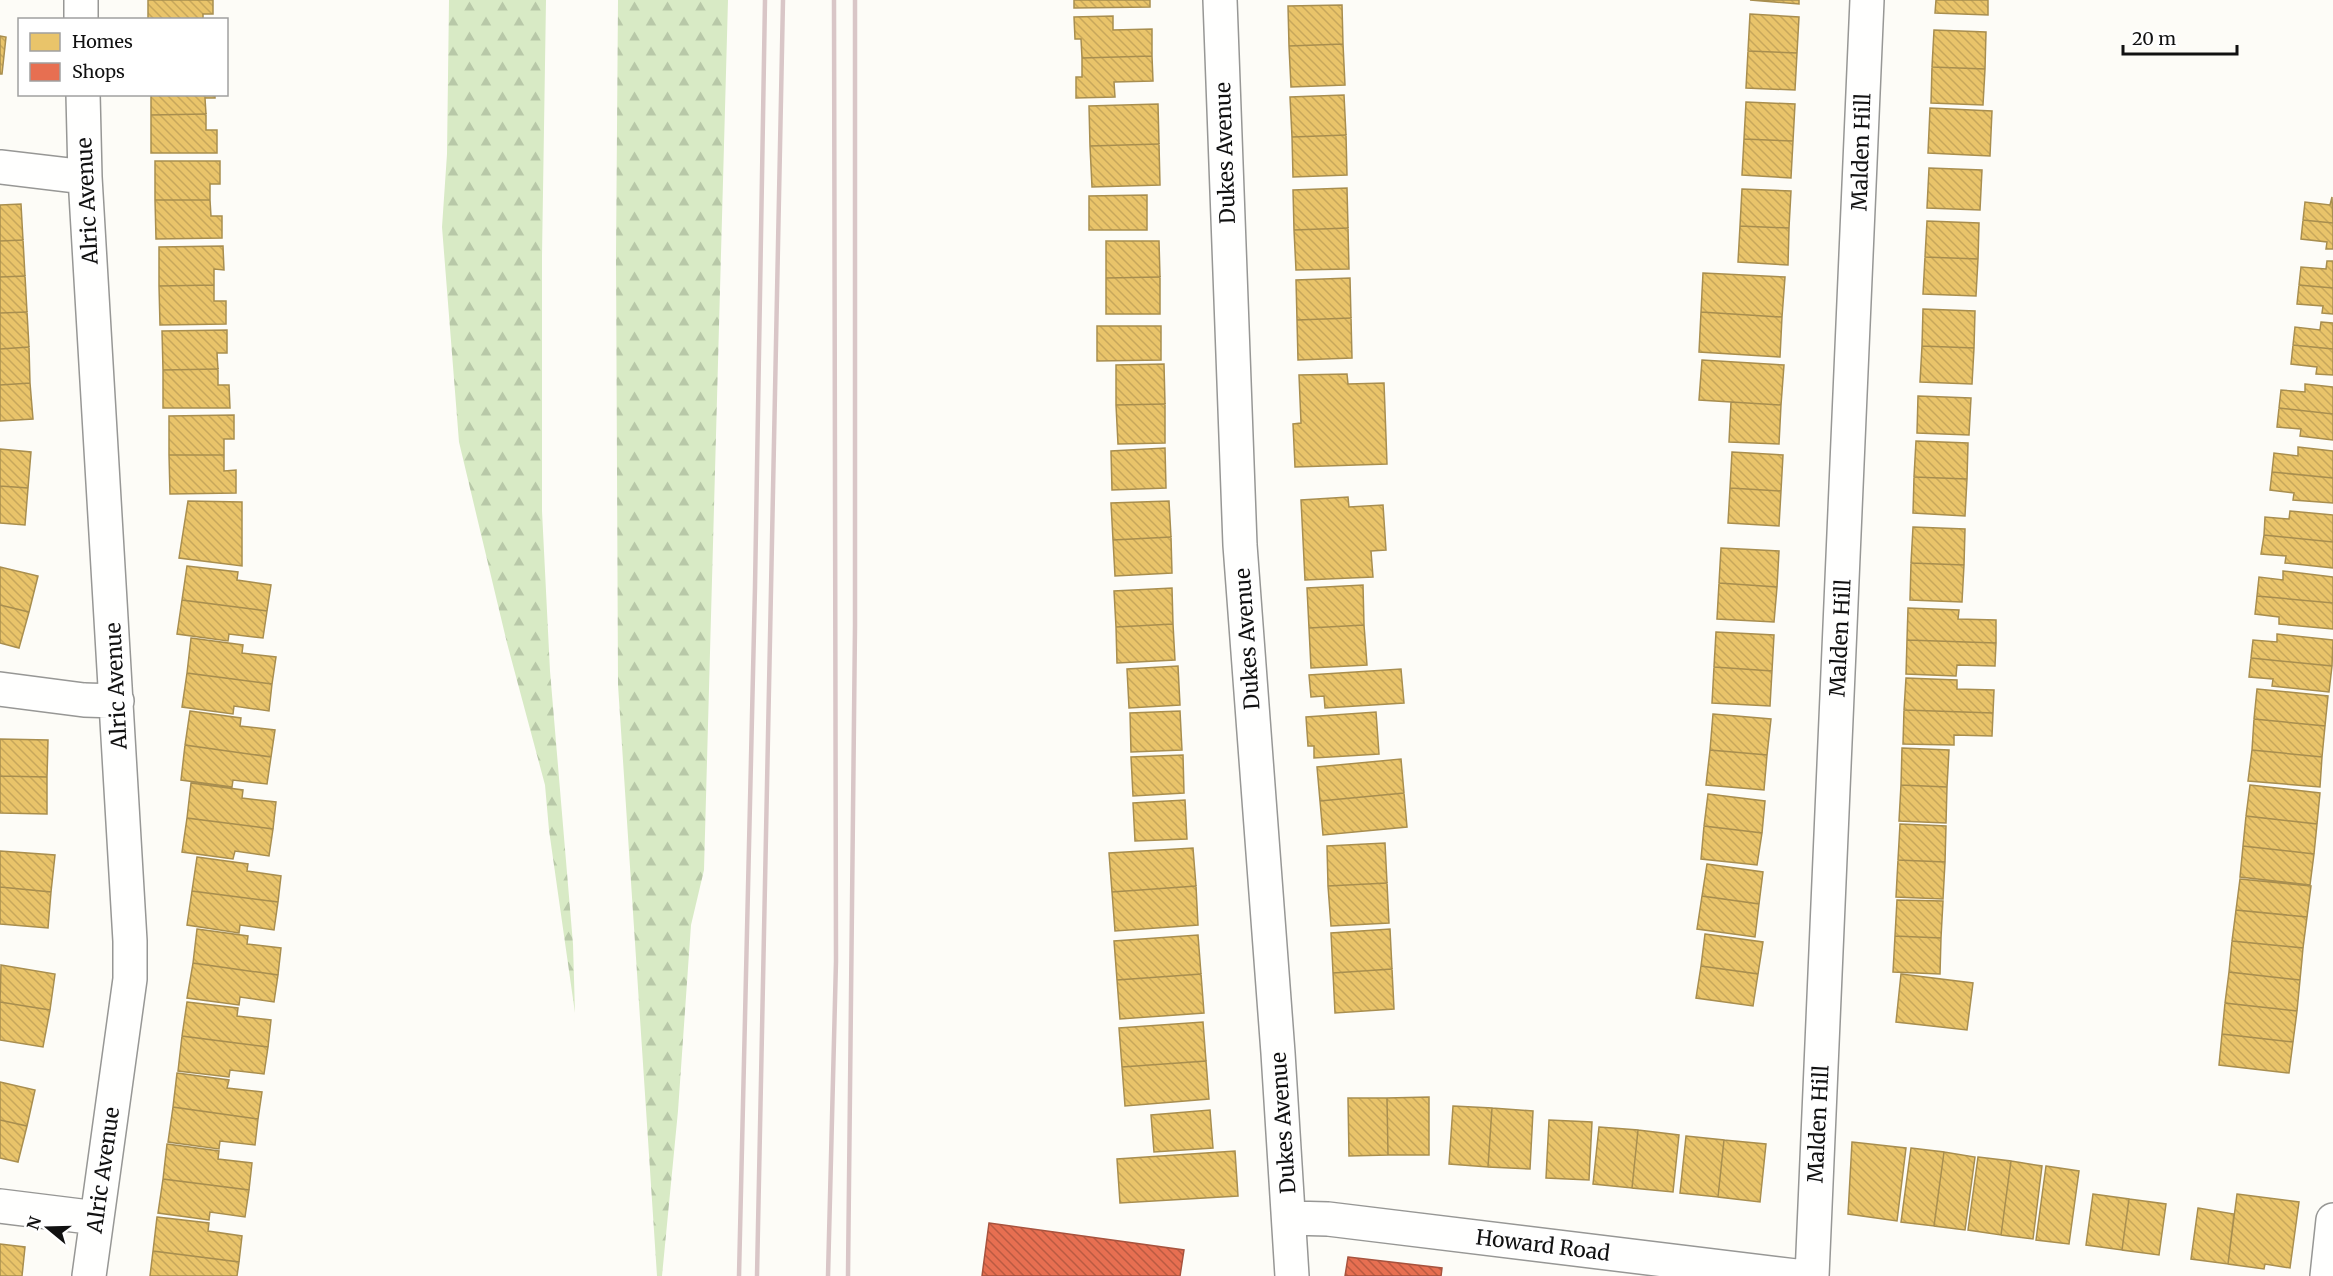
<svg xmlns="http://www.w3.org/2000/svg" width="2333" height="1276" font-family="Merriweather,serif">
<defs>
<pattern id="forest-firs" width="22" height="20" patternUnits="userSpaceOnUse" patternTransform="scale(1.5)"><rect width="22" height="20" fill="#d8eac5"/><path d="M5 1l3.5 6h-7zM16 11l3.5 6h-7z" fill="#b8c8a8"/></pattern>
<pattern id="homes-back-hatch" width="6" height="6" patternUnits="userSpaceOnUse" patternTransform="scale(1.5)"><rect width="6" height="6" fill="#e9c46a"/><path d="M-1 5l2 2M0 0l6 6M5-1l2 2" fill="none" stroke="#c7a75b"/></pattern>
<pattern id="shops-back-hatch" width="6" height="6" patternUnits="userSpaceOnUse" patternTransform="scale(1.5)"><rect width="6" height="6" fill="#e76f51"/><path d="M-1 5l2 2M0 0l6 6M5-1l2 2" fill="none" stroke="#ba5a42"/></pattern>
</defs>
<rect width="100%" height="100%" fill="#fdfcf7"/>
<path fill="url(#forest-firs)" d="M449,0H546L542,256V511L550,671L573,944L575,1013L549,830L545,785L507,643L459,442L442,227L447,154Z
M618,0H728L704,870L691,925L678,1111L662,1276H657L618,685L616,256Z"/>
<path fill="url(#homes-back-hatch)" stroke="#a88e4f" stroke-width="1.5" d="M148,0H213V14H203V20H148Z
M1074,0H1150V7L1074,8Z
M1750,0H1799V4Z
M1936,0H1988V15L1935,13Z
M1342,5L1343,44L1289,46L1288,6Z
M1750,14L1799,17L1797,53L1748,51Z
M1113,16V30L1152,29V56L1082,58L1081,39H1075L1074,17Z
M1934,30L1986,32L1985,69L1932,67Z
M0,36L6,37L2,74H0Z
M1343,44L1345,85L1291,87L1289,46Z
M1748,51L1797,53L1795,90L1746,88Z
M1152,56L1153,81L1114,82L1115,97L1076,98V77H1082V58Z
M1932,67L1985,69L1983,105L1931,103Z
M151,94H215V98H205L206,114L151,115Z
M1344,95L1346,135L1292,137L1290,97Z
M1746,102L1795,104L1793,141L1744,139Z
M1158,104L1159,144L1090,146L1089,106Z
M1930,108L1992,111L1990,156L1928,153Z
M206,114V130H217V153H151V115Z
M1346,135L1347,175L1293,177L1292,137Z
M1744,139L1793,141L1791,178L1742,175Z
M1159,144L1160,185L1092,187L1090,146Z
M155,161H220V184H210V200H155Z
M1929,168L1982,170L1980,210L1927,208Z
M1347,188L1348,228L1294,230L1293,190Z
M1742,189L1791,191L1789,228L1740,226Z
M1147,195V230H1089V196Z
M2332,197L2333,223L2303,220L2305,202L2330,205Z
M155,200H210L211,216H222V238L156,239Z
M21,204L23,240L0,241V205Z
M2303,220L2333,223V249H2326L2327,242L2301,239Z
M1927,221L1979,223L1978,259L1925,257Z
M1740,226L1789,228L1788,265L1738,262Z
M1348,228L1349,269L1296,270L1294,230Z
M23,240L25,276L0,277V241Z
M1106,241H1159L1160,277L1106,278Z
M223,246L224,270L214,269V285L159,286V247Z
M1925,257L1978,259L1976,296L1923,294Z
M2327,261H2333V288L2299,285L2301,267L2326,269Z
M1703,273L1785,277L1782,317L1701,312Z
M25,276L27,312L0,313V277Z
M1160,277V314H1106V278Z
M1350,278L1351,318L1297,320L1296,280Z
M214,285V301H226V324L160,325L159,286Z
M2299,285L2333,288V314L2322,313L2323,306L2297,304Z
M1923,309L1975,311L1974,348L1922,346Z
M27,312L29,347L0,349V313Z
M1701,312L1782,317L1780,357L1699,352Z
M1351,318L1352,358L1298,360L1297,320Z
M2321,322L2333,323V349L2293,345L2295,327L2320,330Z
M1097,326H1161V360L1097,361Z
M227,330V353H217L218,369L163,370L162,331Z
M2293,345L2333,349V375L2316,374L2317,367L2291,364Z
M1922,346L1974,348L1972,384L1920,382Z
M29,347L30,383L0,385V349Z
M1702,360L1784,365L1781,405L1699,400Z
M1164,364L1165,404L1116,405V365Z
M218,369V385H229L230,408H163V370Z
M1347,374L1348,384L1384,383L1387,464L1295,467L1293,424L1301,423L1299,375Z
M30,383L33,419L0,421V385Z
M2305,384L2333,387V414L2279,408L2281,390L2305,392Z
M1918,396L1971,398L1969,435L1917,433Z
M1731,402L1781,405L1779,444L1729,442Z
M1165,404V443L1118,444L1116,405Z
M2279,408L2333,414V440L2300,436L2301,429L2277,427Z
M234,415V439H224V455H169V416Z
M1916,441L1968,443L1967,479L1914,477Z
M2298,447L2333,451V478L2272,472L2274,453L2298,456Z
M1165,448L1166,488L1112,490L1111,451Z
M0,449L31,452L28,488L0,486Z
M1732,452L1783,455L1781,491L1730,488Z
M169,455H224V471L236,470V493L170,494Z
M2272,472L2333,478V503L2293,500L2294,493L2270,490Z
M1914,477L1967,479L1965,516L1913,513Z
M0,486L28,488L25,525L0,523Z
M1730,488L1781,491L1779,526L1728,523Z
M1348,497L1349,507L1383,505L1386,550L1371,551L1373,577L1305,580L1301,500Z
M188,501L242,502V566L179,558Z
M1169,501L1171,537L1113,540L1111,503Z
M2290,511L2333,515V542L2264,535L2265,517L2289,519Z
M1913,527L1965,529L1964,565L1911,563Z
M2264,535L2333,542V568L2285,563L2286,556L2261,554Z
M1171,537L1172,573L1115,576L1113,540Z
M1721,548L1779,551L1777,587L1719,583Z
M1911,563L1964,565L1962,602L1910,600Z
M187,566L238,572L237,580L271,585L267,611L182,600Z
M0,567L38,576L29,612L0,605Z
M2283,571L2333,577V603L2257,596L2259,577L2283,580Z
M1719,583L1777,587L1774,622L1717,619Z
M1363,585L1364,625L1309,628L1307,588Z
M1172,588L1173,624L1116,627L1114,591Z
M2257,596L2333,603V629L2279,624V617L2255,614Z
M182,600L267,611L263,638L229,634L228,641L177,634Z
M0,605L29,612L19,648L0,643Z
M1908,608L1959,610L1958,619L1996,620V643L1907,640Z
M1173,624L1175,660L1117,663L1116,627Z
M1364,625L1367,665L1311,668L1309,628Z
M1716,632L1774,635L1772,671L1714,667Z
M2277,634L2333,640L2332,666L2251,658L2253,640L2277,642Z
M191,638L243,645L242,653L276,657L272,684L187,673Z
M1907,640L1996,643L1995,666L1957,665L1956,676L1906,674Z
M2251,658L2332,666L2329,692L2272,686L2273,679L2249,677Z
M1178,666L1180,705L1129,708L1127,669Z
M1714,667L1772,671L1770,706L1712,703Z
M1401,669L1404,703L1325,708L1324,696L1311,697L1309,675Z
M187,673L272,684L269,711L234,706L233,714L182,707Z
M1906,678L1957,680V689L1994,690L1993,713L1904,710Z
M2257,689L2328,696L2325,726L2254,719Z
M1904,710L1993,713L1992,736L1954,735V745L1903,744Z
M190,711L241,718L240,726L275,730L271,757L185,745Z
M1180,711L1182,750L1131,752L1130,713Z
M1376,712L1379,754L1314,758V746H1308L1306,717Z
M1713,714L1771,719L1767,755L1710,750Z
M2254,719L2325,726L2322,757L2252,750Z
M0,739L48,740L47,777L0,776Z
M185,745L271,757L267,784L233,780L232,787L181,780Z
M1902,748L1949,750L1947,787L1901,785Z
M1710,750L1767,755L1764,790L1706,785Z
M2252,750L2322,757L2320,787L2248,781Z
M1183,755L1184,793L1133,796L1131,757Z
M1401,759L1404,793L1320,801L1317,767Z
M0,776L47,777V814L0,813Z
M191,783L243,790L242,798L276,802L273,829L187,818Z
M1901,785L1947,787L1946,823L1899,821Z
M2250,785L2320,793L2317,824L2246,816Z
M1404,793L1407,827L1323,835L1320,801Z
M1708,794L1765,801L1762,833L1704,826Z
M1185,800L1187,839L1135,841L1133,803Z
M2246,816L2317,824L2314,854L2243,846Z
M187,818L273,829L269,856L235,851L233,859L182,852Z
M1900,824L1946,826L1945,862L1898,860Z
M1704,826L1762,833L1757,865L1701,859Z
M1385,843L1387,883L1328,886L1327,846Z
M2243,846L2314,854L2310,885L2240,877Z
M1193,848L1196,886L1112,892L1109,853Z
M0,851L55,855L51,892L0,887Z
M197,857L248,864L247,871L281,876L278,902L192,891Z
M1898,860L1945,862L1943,899L1896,897Z
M1707,864L1763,872L1759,904L1702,896Z
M2240,879L2311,886L2307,917L2236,910Z
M1387,883L1389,923L1331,926L1328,886Z
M1196,886L1198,925L1115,931L1112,892Z
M0,887L51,892L48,928L0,924Z
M192,891L278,902L274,930L240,925L239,933L187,925Z
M1702,896L1759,904L1755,937L1697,929Z
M1897,900L1943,901L1941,938L1895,936Z
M2236,910L2307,917L2303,948L2232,941Z
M197,929L248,936L247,944L281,948L278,975L193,963Z
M1390,929L1392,969L1333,973L1331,933Z
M1705,934L1763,942L1758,974L1701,966Z
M1198,935L1201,974L1117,980L1114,941Z
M1895,936L1941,938L1940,974L1893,972Z
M2232,941L2303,948L2300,980L2229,972Z
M193,963L278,975L274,1002L240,997L239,1005L187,998Z
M1,965L55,974L50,1010L0,1002Z
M1701,966L1758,974L1753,1006L1696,998Z
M1392,969L1394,1009L1335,1013L1333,973Z
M2229,972L2300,980L2297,1011L2225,1003Z
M1201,974L1204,1013L1120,1019L1117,980Z
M1901,974L1973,983L1967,1030L1896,1022Z
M0,1002L50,1010L43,1047L0,1040Z
M187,1002L238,1008L237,1016L271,1020L268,1047L182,1036Z
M2225,1003L2297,1011L2293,1042L2222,1034Z
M1203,1022L1206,1061L1122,1067L1119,1028Z
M2222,1034L2293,1042L2289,1073L2219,1065Z
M182,1036L268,1047L264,1074L230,1070L229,1077L178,1071Z
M1206,1061L1209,1099L1125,1106L1122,1067Z
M177,1073L229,1080L227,1088L262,1092L258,1119L173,1107Z
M0,1082L35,1090L27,1126L0,1120Z
M1429,1097V1155H1388L1387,1098Z
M1348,1098H1387L1388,1155L1349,1156Z
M1453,1106L1492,1108L1488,1167L1449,1164Z
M173,1107L258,1119L255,1145L220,1141L219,1149L168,1142Z
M1492,1108L1533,1111L1530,1169L1488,1167Z
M1210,1110L1213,1148L1154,1152L1151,1115Z
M0,1120L27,1126L18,1162L0,1158Z
M1549,1120L1592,1122L1589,1180L1546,1178Z
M1599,1127L1638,1130L1632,1188L1593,1184Z
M1638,1130L1679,1135L1673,1192L1632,1188Z
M1686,1136L1724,1140L1718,1197L1680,1193Z
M1724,1140L1766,1144L1760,1202L1718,1197Z
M1852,1142L1906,1148L1897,1221L1848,1214Z
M167,1144L219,1151L218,1159L252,1163L249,1190L163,1179Z
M1911,1148L1944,1152L1934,1226L1901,1222Z
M1235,1151L1238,1196L1120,1203L1117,1159Z
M1944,1152L1975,1157L1965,1230L1934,1226Z
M1978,1157L2011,1161L2001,1235L1968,1230Z
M2011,1161L2042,1166L2033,1239L2001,1235Z
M2046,1166L2079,1171L2069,1244L2036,1240Z
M163,1179L249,1190L245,1217L210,1212L209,1220L158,1213Z
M2093,1194L2129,1199L2122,1250L2086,1245Z
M2237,1194L2299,1202L2290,1268L2265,1264L2264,1269L2228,1264Z
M2129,1199L2166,1204L2159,1255L2122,1250Z
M2198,1208L2234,1214L2228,1264L2191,1259Z
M157,1217L209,1223L208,1231L242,1236L239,1262L153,1251Z
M0,1244L25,1247L22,1276H0Z
M153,1251L239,1262L237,1276H150Z"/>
<path fill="url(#shops-back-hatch)" stroke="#a7533e" stroke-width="1.5" d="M989,1223L1184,1250L1180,1276H982Z
M1348,1257L1442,1268L1441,1276H1345Z"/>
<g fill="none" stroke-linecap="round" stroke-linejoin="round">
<defs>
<path id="street" d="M81,0V20
M1220,0L1240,545L1278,1053L1292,1276
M83,94L85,177L130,941V979L89,1276
M0,167L85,177
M0,689L84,700L117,701
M0,1206L97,1218
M1290,1218L1328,1219L1796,1276
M1812,1276L1867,0
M2327,1276L2333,1220"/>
</defs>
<use href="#street" stroke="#979795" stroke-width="36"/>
<use href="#street" stroke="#fffffe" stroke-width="33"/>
<path stroke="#d9c6c7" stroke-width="4.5" d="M739,1276L755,587L765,0
M757,1276L783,0
M828,1276L836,961L834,0
M848,1276L855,626V0"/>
</g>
<g text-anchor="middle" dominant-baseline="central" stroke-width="6" stroke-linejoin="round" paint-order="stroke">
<g font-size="21" fill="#111" stroke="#fff">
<text transform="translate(1861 152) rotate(-88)">Malden Hill</text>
<text transform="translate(1225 153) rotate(-92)">Dukes Avenue</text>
<text transform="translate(87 201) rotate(-93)">Alric Avenue</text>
<text transform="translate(1840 638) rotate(-87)">Malden Hill</text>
<text transform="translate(1247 639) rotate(-94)">Dukes Avenue</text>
<text transform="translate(116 686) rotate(-93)">Alric Avenue</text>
<text transform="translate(1283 1123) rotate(-94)">Dukes Avenue</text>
<text transform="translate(1818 1124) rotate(-87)">Malden Hill</text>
<text transform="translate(103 1170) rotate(-82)">Alric Avenue</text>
<text transform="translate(1543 1245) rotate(7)">Howard Road</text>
</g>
</g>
<rect x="18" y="18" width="210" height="78" fill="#ffffff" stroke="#a0a0a0" stroke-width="1.5"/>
<rect x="30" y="33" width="30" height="18" fill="#e9c46a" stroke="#a0a0a0" stroke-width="1.5"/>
<text x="72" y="48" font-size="18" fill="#111111">Homes</text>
<rect x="30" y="63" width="30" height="18" fill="#e76f51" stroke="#a0a0a0" stroke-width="1.5"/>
<text x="72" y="78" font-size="18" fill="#111111">Shops</text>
<g transform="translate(48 1228) rotate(289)" stroke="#ffffff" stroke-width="4.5" paint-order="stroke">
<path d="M0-4.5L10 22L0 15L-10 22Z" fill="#111111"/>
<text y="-9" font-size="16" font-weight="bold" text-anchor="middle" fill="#111111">N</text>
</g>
<path d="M2123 45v9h114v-9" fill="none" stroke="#111111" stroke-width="3"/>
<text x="2132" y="45" font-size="18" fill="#111111" stroke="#ffffff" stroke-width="4.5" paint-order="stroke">20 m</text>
</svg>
